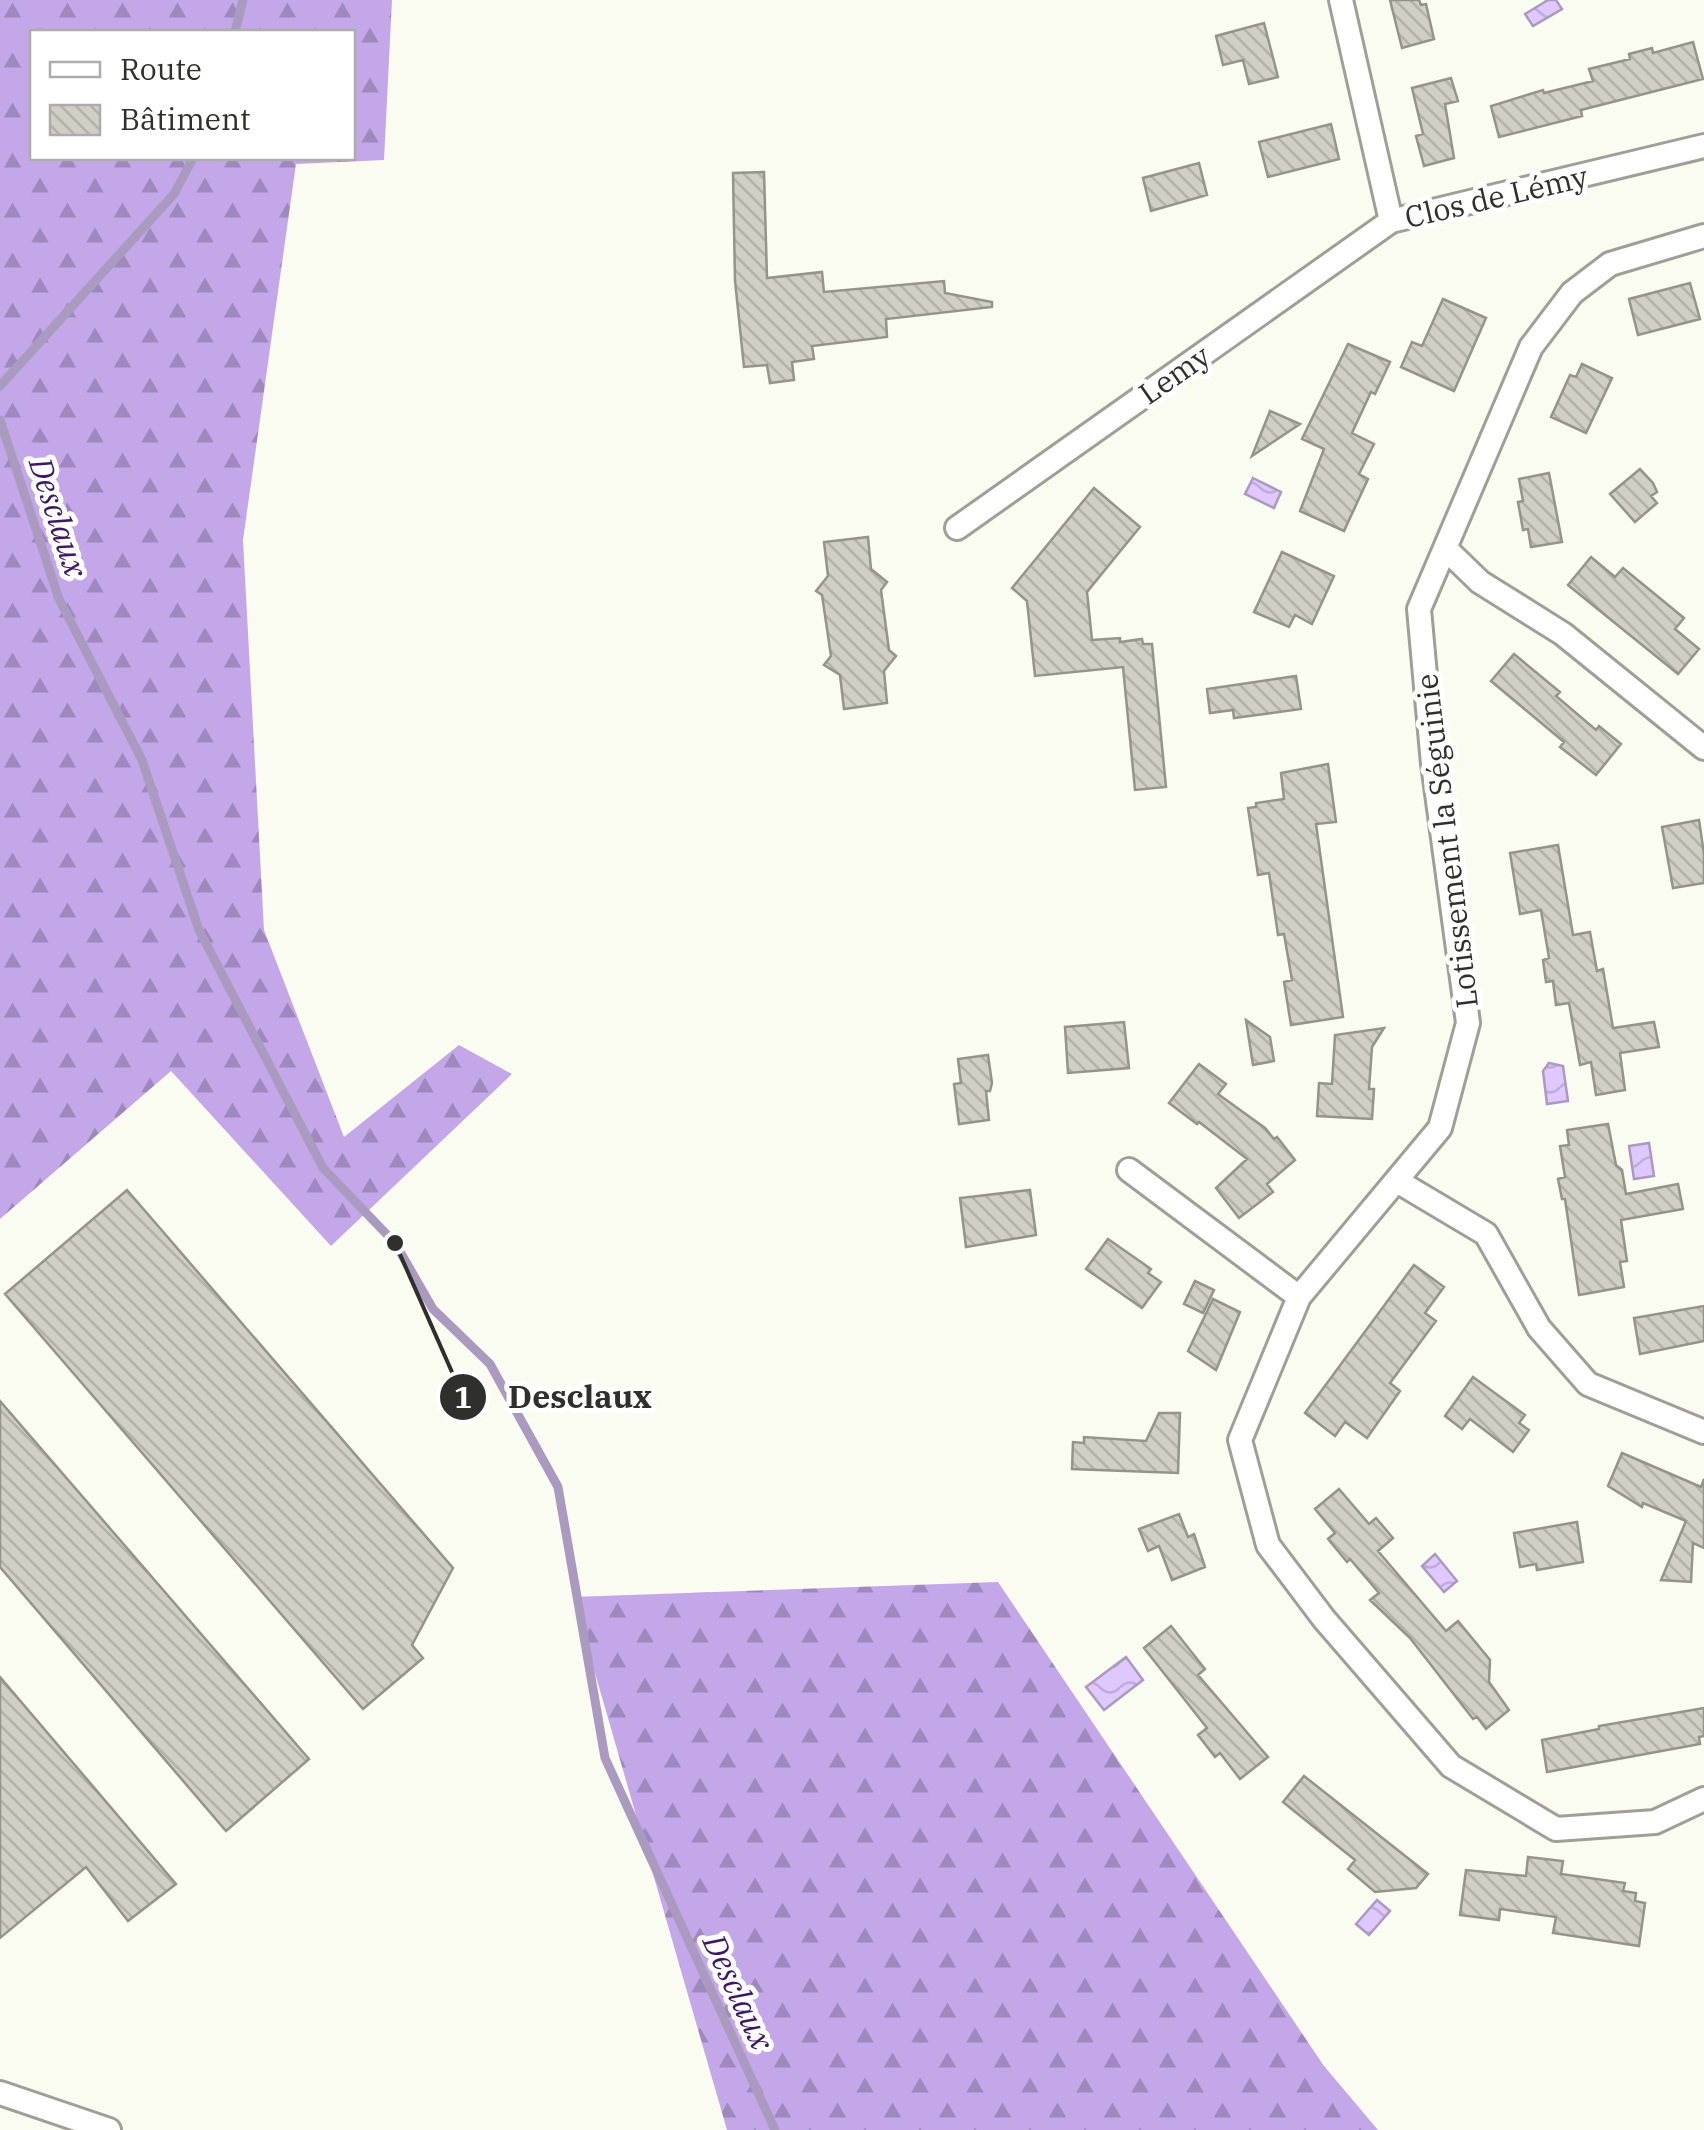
<svg xmlns="http://www.w3.org/2000/svg" width="1704" height="2130" font-family="'IBM Plex Serif',serif">
<defs>
<pattern id="forest-firs" width="22" height="20" patternUnits="userSpaceOnUse" patternTransform="scale(2.5)"><rect width="22" height="20" fill="#c3a7e9"/><path d="M5 1l3.5 6h-7zM16 11l3.5 6h-7z" fill="#9f88bd"/></pattern>
<pattern id="water-waves" width="16" height="10" patternUnits="userSpaceOnUse" patternTransform="scale(2.5)"><rect width="16" height="10" fill="#dec8fe"/><path d="M0 5q4-4 8 0t8 0" fill="none" stroke="#bfacda"/></pattern>
<pattern id="building-back-hatch" width="6" height="6" patternUnits="userSpaceOnUse" patternTransform="scale(2.5)"><rect width="6" height="6" fill="#cfcfc5"/><path d="M-1 5l2 2M0 0l6 6M5-1l2 2" fill="none" stroke="#b2b2a9"/></pattern>
</defs>
<rect width="100%" height="100%" fill="#fbfcf1"/>
<path fill="url(#forest-firs)" fill-rule="evenodd" d="M0,0H392L384,160L296,164L243,540L264,930L344,1137L459,1045L512,1074L331,1246L171,1071L0,1219ZM352,32V158H32V32Z
M998,1582L1324,2066L1378,2130H727L573,1597Z"/>
<path fill="url(#water-waves)" stroke="#aa9abf" stroke-width="2.5" d="M1548,0H1556L1562,9L1533,26L1525,14Z
M1253,478L1281,492L1274,508L1245,494Z
M1549,1063L1563,1066L1568,1101L1547,1104L1543,1071Z
M1649,1143L1654,1176L1634,1179L1629,1146Z
M1435,1554L1457,1581L1444,1592L1422,1566Z
M1126,1657L1143,1680L1104,1710L1086,1687Z
M1377,1900L1390,1911L1369,1935L1356,1924Z"/>
<g fill="none" stroke-linecap="round" stroke-linejoin="round">
<path stroke="#aa9abf" stroke-width="9" d="M235,32L243,0
M0,386L174,194L193,158
M0,420L59,599L142,760L199,930L323,1168L395,1243L433,1309L490,1364L558,1487L605,1758L775,2130"/>
</g>
<path fill="url(#building-back-hatch)" stroke="#93948a" stroke-width="2.5" d="M1390,0H1419L1421,5L1426,4L1434,39L1402,48Z
M1264,23L1278,77L1249,84L1243,60L1223,65L1216,36Z
M1693,42L1703,79L1581,110L1582,116L1499,137L1491,106L1543,90L1544,93L1593,81L1589,69L1630,59L1629,54L1652,48L1653,53Z
M1451,78L1458,101L1445,104L1454,158L1424,166L1416,136L1423,134L1412,88Z
M1331,124L1339,159L1268,177L1259,142Z
M1199,163L1207,195L1151,211L1143,178Z
M764,172L767,278L822,272L824,292L944,281L945,293L992,302V307L886,319L887,337L812,346L814,359L792,362L794,380L770,383L767,365L744,367L735,281L733,173Z
M1690,283L1700,319L1638,335L1629,299Z
M1443,299L1486,318L1454,391L1401,367L1412,342L1422,346Z
M1348,344L1390,362L1375,394L1371,392L1352,433L1374,444L1359,474L1368,479L1344,531L1300,511L1324,449L1302,439Z
M1582,364L1612,378L1586,433L1551,417L1570,375L1576,377Z
M1270,411L1300,424L1252,456Z
M1640,469L1653,483L1657,492L1651,496L1657,503L1635,522L1610,494Z
M1549,473L1562,542L1531,547L1528,529L1523,530L1518,502L1523,501L1519,479Z
M1094,488L1140,527L1087,592L1092,640L1120,638V642L1142,639L1143,644H1152L1166,787L1135,790L1123,667L1035,676L1027,601L1012,588Z
M868,537L871,569L887,582L881,590L889,650L896,656L884,671L887,703L844,709L840,675L824,665L831,656L822,595L816,591L828,576L824,542Z
M1282,552L1334,576L1312,624L1295,615L1289,627L1254,612Z
M1591,557L1615,577L1623,568L1684,618L1675,629L1699,649L1678,674L1568,585Z
M1514,654L1560,692L1556,696L1596,730L1599,726L1621,744L1596,775L1560,747L1564,742L1491,681Z
M1296,676L1301,709L1234,718L1233,710L1210,713L1207,689Z
M1328,764L1336,822L1316,824L1343,1017L1291,1025L1284,982L1292,980L1284,934L1278,935L1269,873L1258,875L1248,808L1256,807V803L1284,799L1281,773Z
M1699,820L1704,854V883L1673,888L1662,827Z
M1558,845L1573,935L1590,932L1597,971L1603,969L1613,1028L1654,1022L1659,1047L1620,1053L1625,1090L1596,1095L1591,1062L1580,1065L1569,1003L1556,1005L1553,981L1546,982L1543,960L1549,958L1541,910L1520,914L1510,853Z
M1246,1020L1270,1037L1274,1061L1253,1065Z
M1124,1022L1129,1068L1068,1073L1065,1027Z
M1384,1028L1372,1047L1369,1089H1374L1372,1119L1317,1116L1319,1083L1332,1084L1335,1035Z
M988,1055L992,1083L990,1091H986L989,1120L959,1124L954,1084L961,1083L958,1059Z
M1199,1064L1226,1084L1218,1094L1265,1128L1274,1139L1277,1137L1295,1160L1267,1184L1273,1192L1239,1218L1216,1188L1247,1159L1199,1122L1197,1124L1169,1103Z
M1608,1124L1616,1165L1622,1170L1626,1194L1678,1184L1683,1209L1621,1220L1627,1261L1620,1262L1624,1287L1579,1295L1565,1199H1562L1558,1179L1565,1177L1560,1146L1569,1145L1567,1130Z
M127,1190L453,1568L412,1645L423,1658L363,1709L5,1294Z
M1030,1190L1036,1235L966,1247L960,1198Z
M1108,1239L1151,1269L1148,1273L1161,1282L1142,1308L1086,1269Z
M1414,1265L1444,1287L1425,1313L1436,1321L1390,1383L1400,1391L1367,1438L1345,1422L1335,1436L1305,1413Z
M1195,1281L1214,1290L1203,1313L1184,1304Z
M1213,1299L1240,1312L1216,1370L1188,1351Z
M1704,1306V1341L1640,1354L1634,1318Z
M1473,1377L1525,1415L1519,1423L1529,1430L1513,1452L1470,1419L1462,1429L1445,1416Z
M0,1401L309,1759L226,1831L0,1567Z
M1159,1413H1180L1178,1473L1072,1469L1073,1442L1084,1443V1437L1146,1441Z
M1622,1453L1701,1487L1704,1479V1548L1693,1543L1691,1582L1661,1580L1686,1521L1643,1503L1642,1507L1608,1486Z
M1339,1489L1369,1524L1376,1518L1393,1538L1378,1551L1446,1631L1458,1621L1490,1660L1489,1682L1509,1710L1486,1729L1477,1717L1473,1719L1410,1638L1370,1600L1379,1593L1350,1559L1347,1562L1328,1539L1335,1533L1315,1509Z
M1179,1514L1188,1537L1194,1534L1205,1567L1172,1580L1159,1546L1148,1551L1139,1529Z
M1577,1522L1583,1562L1537,1570L1536,1564L1520,1567L1514,1533Z
M1171,1626L1205,1669L1198,1675L1268,1757L1240,1779L1220,1753L1215,1757L1198,1735L1207,1728L1144,1648Z
M0,1677L176,1884L128,1921L86,1867L0,1938Z
M1704,1708V1736L1699,1737L1700,1744L1547,1772L1542,1740L1599,1729V1726Z
M1304,1776L1428,1874L1416,1888L1375,1892L1348,1869L1355,1860L1283,1802Z
M1528,1857L1563,1861L1561,1874L1625,1883L1623,1891L1636,1893L1635,1901L1645,1903L1639,1946L1553,1933L1556,1917L1500,1909L1499,1920L1460,1915L1466,1870L1526,1876Z"/>
<g fill="none" stroke-linecap="round" stroke-linejoin="round">
<defs>
<path id="minor" d="M1341,0L1391,221L1704,146
M1704,236L1610,264L1572,293L1531,347L1419,609L1433,764L1468,1023L1440,1128L1299,1297L1240,1440L1268,1545L1324,1619L1451,1766L1556,1829L1655,1822L1704,1799
M957,528L1391,221
M1447,550L1480,582L1563,634L1704,748
M1129,1170L1299,1297
M1397,1181L1486,1234L1539,1328L1588,1384L1704,1432
M0,2093L109,2130"/>
</defs>
<use href="#minor" stroke="#9f9f96" stroke-width="28"/>
<use href="#minor" stroke="#fff" stroke-width="22"/>
</g>
<g text-anchor="middle" dominant-baseline="central" stroke-width="10" stroke-linejoin="round" paint-order="stroke">
<g font-size="30" fill="#2f2f2b" stroke="#fff">
<text transform="translate(1496 196) rotate(-13)">Clos de Lémy</text>
<text transform="translate(1174 374) rotate(-35)">Lemy</text>
<text transform="translate(1446 841) rotate(-97)">Lotissement la Séguinie</text>
</g>
<g font-size="32" font-style="italic" fill="#3f1864" stroke="#fff">
<text transform="translate(59 517) rotate(72)">Desclaux</text>
<text transform="translate(739 1992) rotate(65)">Desclaux</text>
</g>
</g>
<path fill="none" stroke="#2f2f2b" stroke-width="4" d="M395 1243L463 1397"/>
<g fill="#2f2f2b" stroke="#fff" stroke-width="4">
<circle cx="395" cy="1243" r="10"/>
<circle cx="463" cy="1397" r="25"/>
</g>
<g font-size="30" text-anchor="middle" font-weight="bold" fill="#fff">
<text x="463" y="1408">1</text>
</g>
<g font-size="32" text-anchor="middle" font-weight="bold" fill="#2f2f2b" stroke="#fff" stroke-width="10" stroke-linejoin="round" paint-order="stroke">
<text x="580" y="1408">Desclaux</text>
</g>
<rect x="30" y="30" width="325" height="130" fill="#ffffff" stroke="#acacaa" stroke-width="2.5"/>
<rect x="50" y="62" width="50" height="15" fill="#ffffff" stroke="#acacaa" stroke-width="2.5"/>
<text x="120" y="80" font-size="30" fill="#2f2f2b">Route</text>
<rect x="50" y="105" width="50" height="30" fill="url(#building-back-hatch)" stroke="#acacaa" stroke-width="2.5"/>
<text x="120" y="130" font-size="30" fill="#2f2f2b">Bâtiment</text>
</svg>
